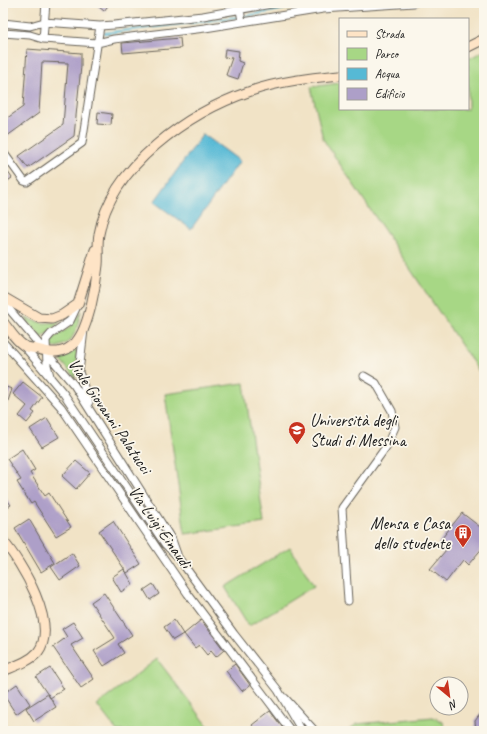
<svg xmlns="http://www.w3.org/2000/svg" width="487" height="734" font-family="Caveat,sans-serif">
<rect width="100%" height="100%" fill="#fbf7ec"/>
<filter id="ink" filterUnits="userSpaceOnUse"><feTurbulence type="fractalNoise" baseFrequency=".025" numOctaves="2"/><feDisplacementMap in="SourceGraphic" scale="8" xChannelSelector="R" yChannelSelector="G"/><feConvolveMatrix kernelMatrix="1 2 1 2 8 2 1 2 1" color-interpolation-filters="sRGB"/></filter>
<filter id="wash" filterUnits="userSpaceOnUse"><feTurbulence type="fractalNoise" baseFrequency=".012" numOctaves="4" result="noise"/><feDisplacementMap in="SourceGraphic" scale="16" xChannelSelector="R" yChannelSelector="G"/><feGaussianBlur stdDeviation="0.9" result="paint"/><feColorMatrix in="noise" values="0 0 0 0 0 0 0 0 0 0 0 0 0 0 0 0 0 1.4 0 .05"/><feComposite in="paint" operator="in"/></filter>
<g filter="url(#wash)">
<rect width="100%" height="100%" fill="#f1e3c6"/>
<path fill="#a7d785" stroke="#627a50" d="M484,51V379L323,139L311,87L340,83V109H468V59Z
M81,311C76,332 74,346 50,348L49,346L52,339L70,327Z
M25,318L43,323L60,322L42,338Z
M77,349L75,378L59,358L70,354Z
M244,383L264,523L185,534L165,394Z
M290,547L314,586L249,626L225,587Z
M157,659L212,731H117L97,705Z
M433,717L443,722L446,731H346L357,724Z"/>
<path fill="#56b9d5" stroke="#396a78" d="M203,134L240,161L191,229L154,202Z"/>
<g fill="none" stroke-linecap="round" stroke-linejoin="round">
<path stroke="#56b9d5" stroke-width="2.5" d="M105,33L246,16L316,3"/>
</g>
<g id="blocks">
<path fill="#ad9fc8" d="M94,3H110L104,11Z
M180,38L181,48L123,53L122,43Z
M27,49L81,53V66L74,136L28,168L19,156L63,125L68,63L42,62L39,113L3,139V121L23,107Z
M225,49L239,51L238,61L243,63L238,79L226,75L232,58L224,57Z
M98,112L112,114L111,125L97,124Z
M3,165L12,178L3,184Z
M23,382L42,397L32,411L35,413L27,423L19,416L27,406L13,394Z
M3,386L12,389L4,413H3Z
M47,418L59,437L42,447L30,429Z
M22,449L35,470L30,473L45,496L49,493L71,527L56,536L34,502L31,504L17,482L21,480L7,459Z
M76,461L90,473L76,489L62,476Z
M3,494L11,505L3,510Z
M462,513L484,530V546L468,565L463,560L446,582L430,569L446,550L438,543Z
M29,519L55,563L41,572L15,528Z
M113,521L141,564L127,573L99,531Z
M72,553L80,566L60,580L51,567Z
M124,569L133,584L121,592L112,577Z
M153,584L159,594L150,600L144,590Z
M104,593L132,635L118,644L124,653L104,666L94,651L115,638L91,602Z
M174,620L183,634L173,640L164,627Z
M201,620L224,650L216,657L211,651L207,655L199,645L195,648L184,634Z
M73,622L83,638L71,645L94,679L81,688L53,647L67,637L62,629Z
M235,664L250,685L242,691L226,671Z
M50,668L64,689L50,698L36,677Z
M17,684L30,704L16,714L3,694Z
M48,694L56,707L34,721L26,708Z
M484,709V731H476L475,721Z
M270,711L285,731H256L252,725Z"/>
</g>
</g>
<g filter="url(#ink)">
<use href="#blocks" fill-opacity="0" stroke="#676258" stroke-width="1"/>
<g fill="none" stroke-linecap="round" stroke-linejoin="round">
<defs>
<path id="street" d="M239,3L242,22
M3,23L30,26L44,22L100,26L114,25L203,16L277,3
M3,33L30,35L43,39L97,43L114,39L205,28L323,9L414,3
M43,39L46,3
M3,152L24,181L27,182L82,143L100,26
M3,302L74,385L172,540L177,554
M84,330L79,372L89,402
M3,342L61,407L188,594L291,731
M23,345L64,394L165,544L177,556L234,634L278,690L302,731
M50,376L47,365L46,340L51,334L70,321L78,304
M348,601L342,508L386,447L395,427L392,411L376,383L364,376
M285,698L315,731"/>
<path id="secondary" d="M468,47L484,39
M3,297L39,318L52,319L62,315L78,304L95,250
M3,322C9,329 15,340 23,345C26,348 33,348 37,349C52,353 64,355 76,342C89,327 96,285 98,265C99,255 97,244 99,234C111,166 189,112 251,91C280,81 310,78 340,75
M3,541C22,563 59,625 38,652C29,662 15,666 3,671"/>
</defs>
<use href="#street" stroke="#676258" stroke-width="9"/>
<use href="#secondary" stroke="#676258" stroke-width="11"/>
<use href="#street" stroke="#fff" stroke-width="7"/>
<use href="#secondary" stroke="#fee4c6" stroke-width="9"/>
</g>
</g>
<defs>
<symbol id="university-pin" viewBox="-11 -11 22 30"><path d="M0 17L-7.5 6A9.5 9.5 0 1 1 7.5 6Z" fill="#c8321e" stroke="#fbf7ec"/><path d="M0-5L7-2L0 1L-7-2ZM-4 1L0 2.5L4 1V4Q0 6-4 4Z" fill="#fff"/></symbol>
<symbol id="building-pin" viewBox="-11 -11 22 30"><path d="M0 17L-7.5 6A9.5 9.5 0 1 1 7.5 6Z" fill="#c8321e" stroke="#fbf7ec"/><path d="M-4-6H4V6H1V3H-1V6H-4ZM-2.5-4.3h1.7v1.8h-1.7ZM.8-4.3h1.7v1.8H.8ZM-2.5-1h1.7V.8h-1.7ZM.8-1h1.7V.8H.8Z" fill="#fff"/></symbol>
</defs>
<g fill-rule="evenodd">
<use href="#university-pin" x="287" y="420" width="20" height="27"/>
<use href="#building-pin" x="453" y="523" width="20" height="27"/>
</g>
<g text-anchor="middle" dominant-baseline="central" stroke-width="3.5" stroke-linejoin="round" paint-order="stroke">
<g font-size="17" fill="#1c1c1c" stroke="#fbf7ec">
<text transform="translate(110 416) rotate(56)">Viale Giovanni Palatucci</text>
<text transform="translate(160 527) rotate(55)">Via Luigi Einaudi</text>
</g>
<g font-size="17" fill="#1c1c1c" stroke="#fbf7ec" text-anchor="start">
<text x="310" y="420">Università degli<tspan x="310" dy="20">Studi di Messina</tspan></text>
<text x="450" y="523" text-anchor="end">Mensa e Casa<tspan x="450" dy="20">dello studente</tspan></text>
</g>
</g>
<rect width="487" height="734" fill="none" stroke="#fbf7ec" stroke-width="16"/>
<rect x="339" y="18" width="130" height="92" fill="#fbf7ec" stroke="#a29f99"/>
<rect x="347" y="31" width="20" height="6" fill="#fee4c6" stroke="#a29f99"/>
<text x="375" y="38" font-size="12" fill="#1c1c1c">Strada</text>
<rect x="347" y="48" width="20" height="12" fill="#a7d785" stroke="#a29f99"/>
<text x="375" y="58" font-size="12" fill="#1c1c1c">Parco</text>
<rect x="347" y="68" width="20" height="12" fill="#56b9d5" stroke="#a29f99"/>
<text x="375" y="78" font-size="12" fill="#1c1c1c">Acqua</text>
<rect x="347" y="88" width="20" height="12" fill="#ad9fc8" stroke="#a29f99"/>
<text x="375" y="98" font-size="12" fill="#1c1c1c">Edificio</text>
<g transform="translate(449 696) rotate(151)"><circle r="19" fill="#fbf7ec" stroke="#a29f99"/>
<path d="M0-3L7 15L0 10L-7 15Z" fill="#c8321e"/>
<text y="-6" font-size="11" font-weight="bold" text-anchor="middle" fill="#1c1c1c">N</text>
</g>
</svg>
